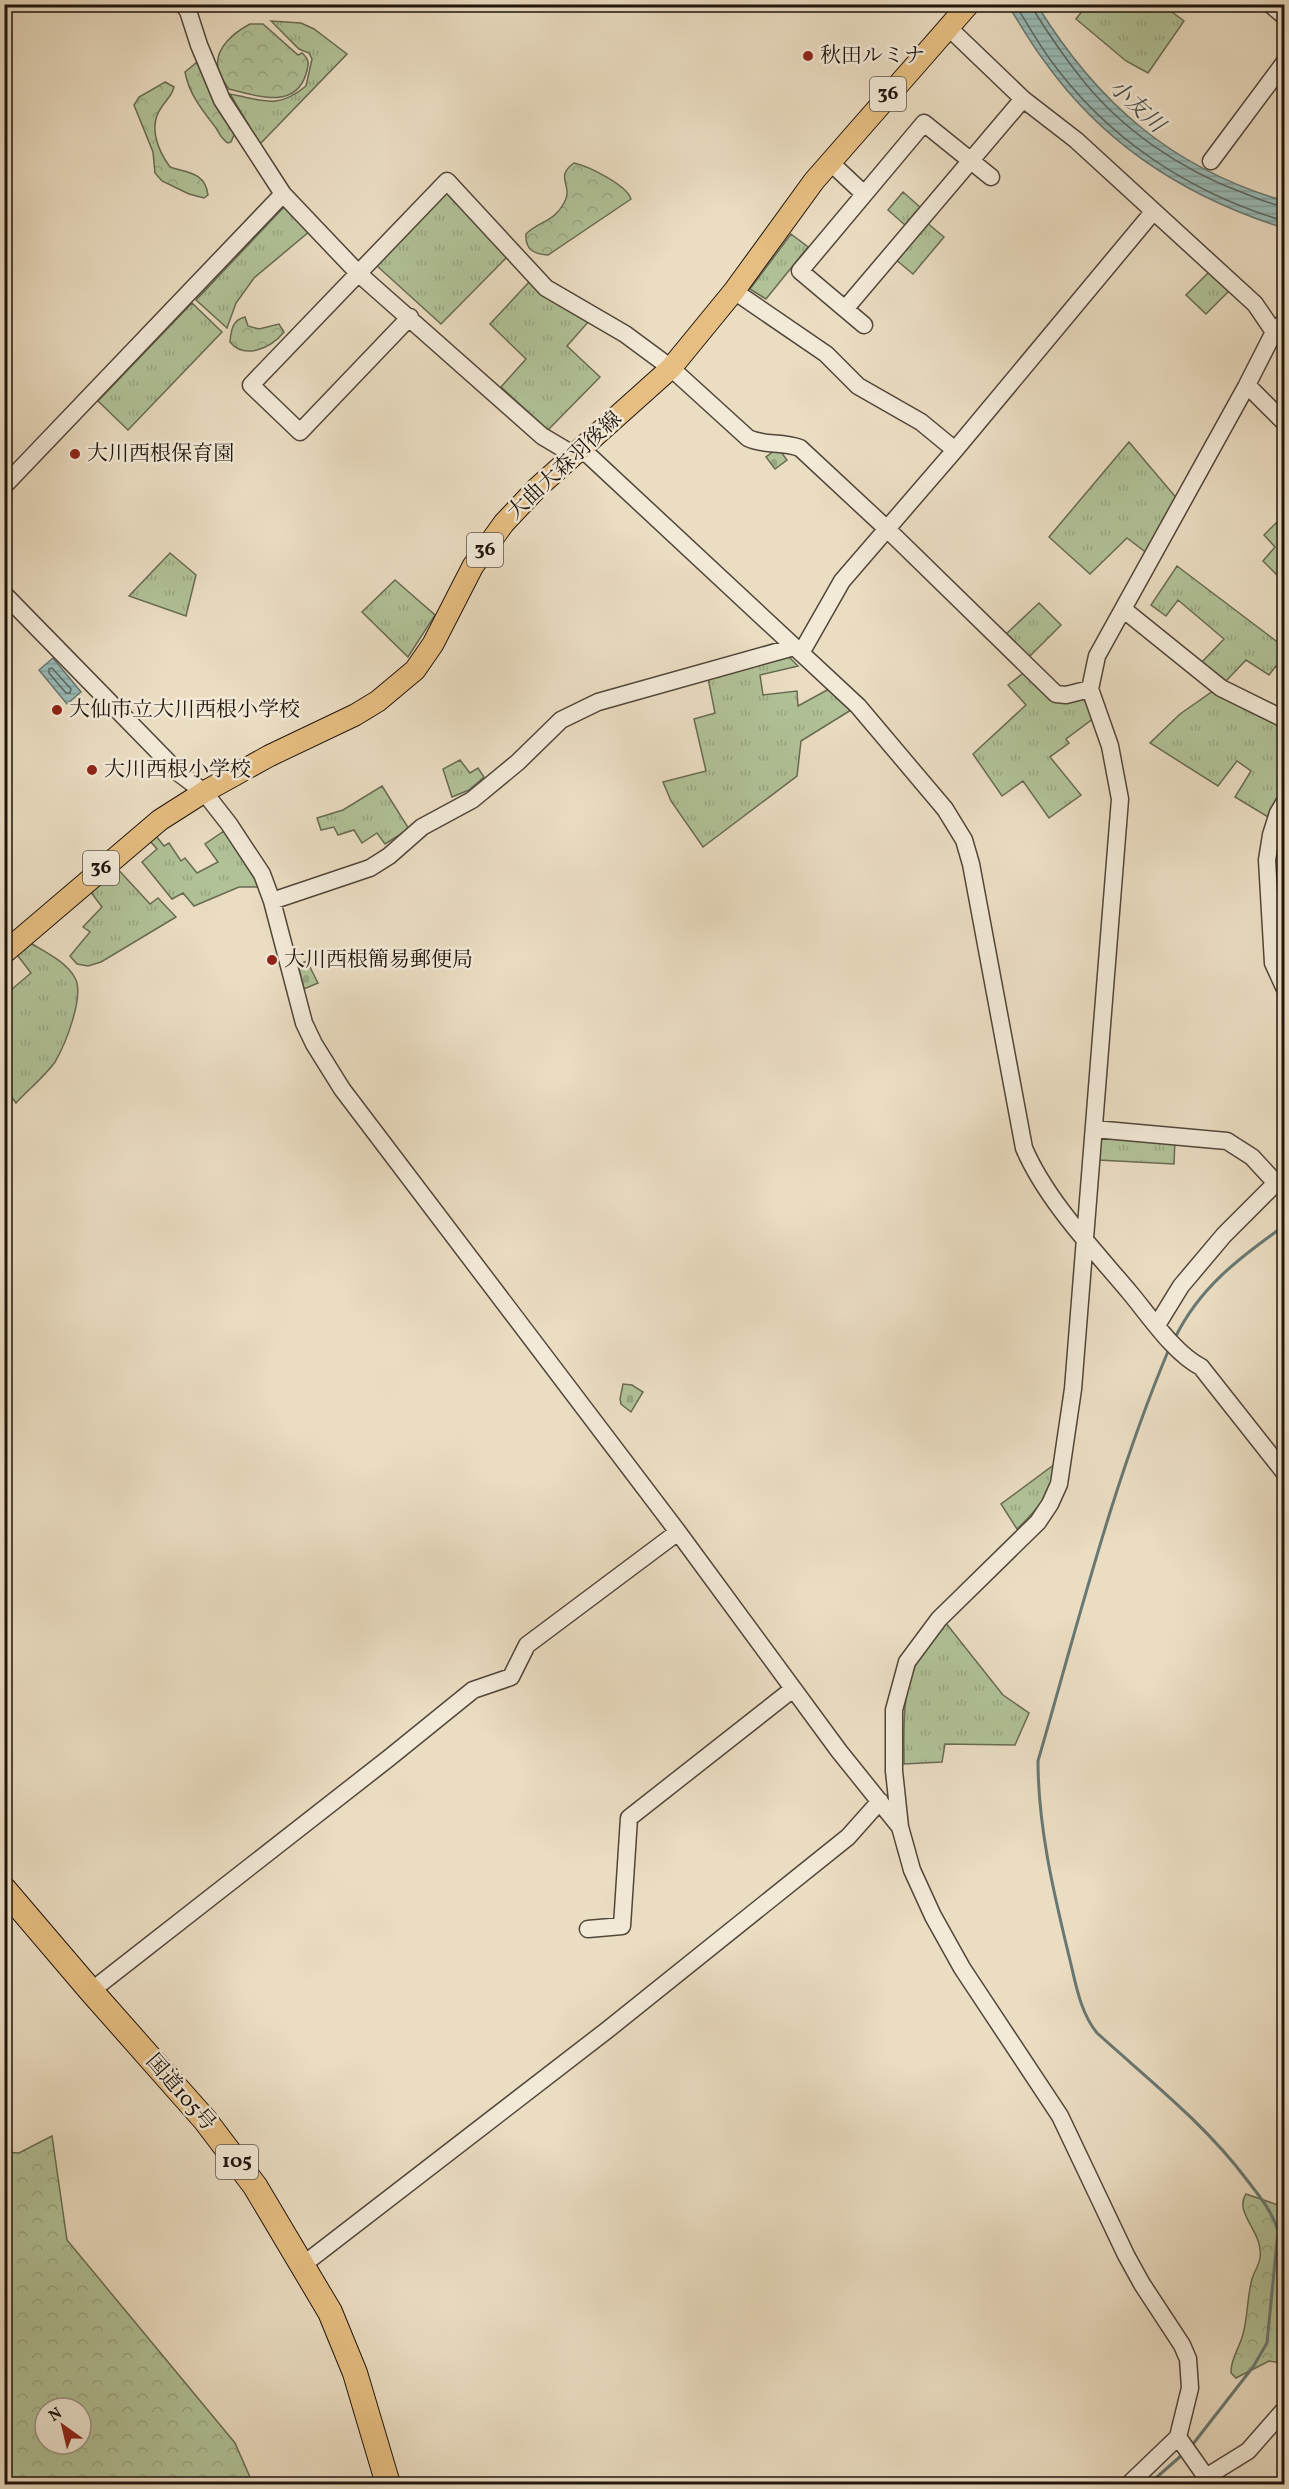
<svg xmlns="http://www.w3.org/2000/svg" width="1289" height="2489" font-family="Vollkorn,'Noto Serif JP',serif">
<defs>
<pattern id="grass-tufts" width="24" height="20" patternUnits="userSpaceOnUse" patternTransform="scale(1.5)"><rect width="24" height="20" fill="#b1c298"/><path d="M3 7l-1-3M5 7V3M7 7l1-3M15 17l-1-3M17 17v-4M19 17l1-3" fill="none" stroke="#98a682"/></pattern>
<pattern id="forest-crowns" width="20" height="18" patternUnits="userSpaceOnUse" patternTransform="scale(1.5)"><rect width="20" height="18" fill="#b1c298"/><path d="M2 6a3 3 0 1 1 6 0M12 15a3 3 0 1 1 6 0" fill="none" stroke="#98a682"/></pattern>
<pattern id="cemetery-stones" width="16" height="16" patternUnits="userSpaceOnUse" patternTransform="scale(1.5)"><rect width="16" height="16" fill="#b1c298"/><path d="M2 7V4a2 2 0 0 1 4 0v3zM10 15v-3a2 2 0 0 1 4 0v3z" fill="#98a682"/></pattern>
<pattern id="water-rules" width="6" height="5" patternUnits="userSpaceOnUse" patternTransform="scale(1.5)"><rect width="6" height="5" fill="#99bbb7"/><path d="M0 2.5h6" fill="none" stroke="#83a09c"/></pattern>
</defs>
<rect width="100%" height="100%" fill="#ebddc2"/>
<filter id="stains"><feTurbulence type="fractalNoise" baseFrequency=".00333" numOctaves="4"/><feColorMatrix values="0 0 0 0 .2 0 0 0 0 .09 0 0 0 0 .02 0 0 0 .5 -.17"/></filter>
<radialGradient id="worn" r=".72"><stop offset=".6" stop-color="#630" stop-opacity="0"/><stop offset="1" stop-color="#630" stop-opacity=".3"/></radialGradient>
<path fill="url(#grass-tufts)" stroke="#686b52" stroke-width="1.5" d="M1161,4L1184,21L1148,73L1126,61L1076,19L1087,5Z
M271,21L301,23L314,29L347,54L260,144L230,94C263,100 277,110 306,86L312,59L309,53L299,49Z
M448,191L508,256L441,324L376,265Z
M903,192L920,207L905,225L888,210Z
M284,207L310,231L254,278L236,303L227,328L196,300Z
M926,222L944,237L913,274L895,259Z
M791,234L808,247L766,299L750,289Z
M1212,269L1231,289L1206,314L1186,295Z
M532,279L590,320L567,346L600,377L548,430L501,387L526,359L490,324Z
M192,303L222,332L128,430L98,401Z
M1129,442L1179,501L1148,554L1127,538L1090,574L1049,537Z
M1284,515V582L1263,561L1275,547L1264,535Z
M170,553L196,575L186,616L129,596Z
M1177,566L1284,647V670L1276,666L1269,675L1246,660L1226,681L1202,662L1224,639L1178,600L1166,616L1151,605Z
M395,580L435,615L408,657L362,612Z
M1039,603L1061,625L1028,658L1005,635Z
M788,656L798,666L760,675L763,695L797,691L798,706L829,689L851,710L801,741L797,776L703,847L671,801L663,782L706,771L694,719L715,713L708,678Z
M1026,671L1054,698L1083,696L1094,718L1066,739L1069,743L1050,757L1081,795L1049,818L1023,781L1002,796L973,754L1026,705L1008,685Z
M1216,689L1284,726V792L1268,817L1235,797L1251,771L1237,761L1218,786L1150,743L1180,714Z
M460,760L470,773L478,768L484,777L469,790L452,797L443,769Z
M382,786L409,829L385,844L377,833L362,843L354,830L338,835L334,827L321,830L317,818L343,810Z
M224,831L260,887H239L194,906L183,893L172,899L142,862L157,849L150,841L156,836L164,846L169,843L181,861L185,858L197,873L218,862L205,844Z
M114,865L150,904L158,898L176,917L101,962L88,966L77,964L70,956L90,932L83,927L102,907L87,887Z
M27,941C43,951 66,961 75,978C85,996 65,1045 55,1062C45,1076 28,1090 16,1103L5,1088V995L31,973L15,952Z
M1099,1135L1175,1139L1174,1164L1098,1160Z
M1055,1464C1055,1490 1035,1512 1017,1529L1001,1504Z
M945,1622L1003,1695L1029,1713L1015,1745L945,1744L942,1762L904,1764C904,1727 901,1689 920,1656C927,1644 937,1633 945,1622Z"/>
<path fill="url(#forest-crowns)" stroke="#686b52" stroke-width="1.5" fill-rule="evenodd" d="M250,24H263L298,55L302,53C310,60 309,64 306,74C295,110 256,96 229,89C225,83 219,76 218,68C214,48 235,32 250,24Z
M196,63L201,66L231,125L234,135L231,142L228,143C221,139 220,134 216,128C202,110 189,94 185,72Z
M165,82L174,87C172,96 166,100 161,108C148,126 158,151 170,167C186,173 205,171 208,195L204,198L189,194L162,181L155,173L153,152L134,105L139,97Z
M574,163C588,166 627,185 631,199L548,255C533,254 525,249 526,234C540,220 554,223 565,201C573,185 554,177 574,163Z
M245,317L248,326L259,329L279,324L284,332C271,348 245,360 230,342C231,331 232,320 245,317Z
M1284,893V965C1279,943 1265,911 1284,893Z
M52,2136L67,2240L235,2443L253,2484H5V2152L19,2153ZM45,2408H81V2444H45Z
M1246,2194L1284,2207C1285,2219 1282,2275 1284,2280V2320L1279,2336V2346L1284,2350V2363L1269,2361L1236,2378L1231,2373C1230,2360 1240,2347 1243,2334C1248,2316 1247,2297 1252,2279C1254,2272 1259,2265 1260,2258C1264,2232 1233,2213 1246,2194Z"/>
<path fill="url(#cemetery-stones)" stroke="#686b52" stroke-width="1.5" d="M778,448L787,460L775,469L766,457Z
M307,961L318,983L304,989L298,965Z
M623,1384L632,1385L643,1392L631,1412L621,1404L620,1399Z"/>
<path fill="url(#water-rules)" stroke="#687873" stroke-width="1.5" d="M1008,5H1037C1098,104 1172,168 1284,201V228C1188,198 1104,145 1045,62C1031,44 1020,24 1008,5Z
M53,658L81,692L67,704L39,670Z"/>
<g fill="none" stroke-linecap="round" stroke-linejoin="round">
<path stroke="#5c6862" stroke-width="1.5" d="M1015,4C1026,22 1037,41 1049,58C1107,139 1190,193 1284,221
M1032,4L1036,14C1050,36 1065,58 1081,78C1121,129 1181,170 1241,192C1255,197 1270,205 1284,206
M52,668L71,689L70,693H66L49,673V669Z"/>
<path stroke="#687873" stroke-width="3" d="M1175,1338C1199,1288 1240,1257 1284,1226
M1169,1349C1113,1482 1078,1623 1038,1761C1038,1825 1053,1890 1068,1952C1075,1979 1079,2011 1097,2033C1149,2080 1205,2124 1247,2180C1260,2197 1272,2211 1278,2231L1267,2343L1253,2367L1193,2444
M1149,2484L1182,2455"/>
<defs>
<path id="minor" d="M183,4L188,11L199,45L222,100L283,194L359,274L542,436L574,455
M1270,4L1284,16
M949,28L1023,99L1076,140L1255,304L1274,332
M1211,161L1284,63
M830,162L863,193
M991,177L924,123L800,271L845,309L1023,99
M734,291L826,354L858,386L921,422L955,450
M845,309L864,325
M410,317L300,432L251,385L447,181L546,288L625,334L671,368L748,438C764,446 782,441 800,448L887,529L1056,694L1066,695L1090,689
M1247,385L1284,422
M582,449L858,706L945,809L964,840L971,864L1024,1148C1046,1200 1095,1251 1131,1294C1150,1317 1175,1354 1201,1367L1284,1472
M4,486L283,194
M4,594L180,774L204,792L229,824L262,874L272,901L304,1023L314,1044L342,1089L678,1532L839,1751L900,1827
M1123,609L1221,688L1284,719
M801,653L842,581L955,450L1153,212
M1284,803L1278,813L1271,835L1267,860L1273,963L1284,987
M272,901L370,868L389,856L422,827L472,800L518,762L561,720L598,702L794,647
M1094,1129L1227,1141L1252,1157L1276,1183
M1157,1325L1181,1286L1224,1235L1276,1183L1284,1178
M588,1929L622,1926L629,1818L793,1689
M91,1991L389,1758L473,1690L511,1677L527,1645L678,1532
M304,2264L606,2031L848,1837L880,1801
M1178,2437L1211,2484
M1206,2477L1248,2451L1284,2410
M1129,2484L1178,2437L1190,2388L1188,2359L1182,2345L1142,2284L1126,2255L1060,2116L962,1968L933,1916L912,1870L900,1827L894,1771V1710L907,1662L939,1619L1038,1522L1050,1504L1059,1484L1073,1389L1120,799L1110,746L1090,689L1097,656L1247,385L1274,332L1284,322"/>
<path id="major" d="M4,953L160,820L204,792L269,756L355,715L378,701L415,670L433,644L473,566L504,523L537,488L671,368L734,291L814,181L969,4"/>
<path id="highway" d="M4,1889L91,1991L205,2120L255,2186L330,2312L355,2373L388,2484"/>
</defs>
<use href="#minor" stroke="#51463a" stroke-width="19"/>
<use href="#major" stroke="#1e140d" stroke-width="23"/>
<use href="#highway" stroke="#1e140d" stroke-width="26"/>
<use href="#minor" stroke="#f2e9d7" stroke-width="16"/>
<use href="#major" stroke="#e6be81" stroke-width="21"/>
<use href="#highway" stroke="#e6be81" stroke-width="24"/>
</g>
<g fill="#8f2418" stroke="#f2e9d7" stroke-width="2">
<circle cx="808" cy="56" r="6"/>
<circle cx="75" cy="454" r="6"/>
<circle cx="57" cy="710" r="6"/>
<circle cx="92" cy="770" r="6"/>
<circle cx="272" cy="960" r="6"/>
</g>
<g text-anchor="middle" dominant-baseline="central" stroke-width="5" stroke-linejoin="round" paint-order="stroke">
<g fill="#f2e9d7" stroke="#5e544a" stroke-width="1.5">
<rect x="870" y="77" width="36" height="34" rx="4.5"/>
<rect x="467" y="533" width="36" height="34" rx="4.5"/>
<rect x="83" y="851" width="36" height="34" rx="4.5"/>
<rect x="216" y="2145" width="42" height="34" rx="4.5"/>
</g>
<g font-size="20" font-weight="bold" fill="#1e140d">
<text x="888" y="94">36</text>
<text x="485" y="550">36</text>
<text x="101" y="868">36</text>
<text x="237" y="2162">105</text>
</g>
<g font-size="21" fill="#1e140d" stroke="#f2e9d7" text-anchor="start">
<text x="820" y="56">秋田ルミナ</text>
<text x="87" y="454">大川西根保育園</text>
<text x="69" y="710">大仙市立大川西根小学校</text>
<text x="104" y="770">大川西根小学校</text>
<text x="284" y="960">大川西根簡易郵便局</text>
</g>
<g font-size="21" fill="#1e140d" stroke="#f2e9d7">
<text transform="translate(565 466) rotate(-43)">大曲大森羽後線</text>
<text transform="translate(180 2093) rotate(49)">国道105号</text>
</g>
<g font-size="22" font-style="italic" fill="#494e48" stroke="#f2e9d7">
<text transform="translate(1136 107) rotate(43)">小友川</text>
</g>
</g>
<rect width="1289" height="2489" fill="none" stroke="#ebddc2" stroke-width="24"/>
<rect x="6" y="6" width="1277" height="2477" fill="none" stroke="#1e140d" stroke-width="3"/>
<rect x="12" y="12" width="1265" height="2465" fill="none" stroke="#1e140d" stroke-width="1.5"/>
<g transform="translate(63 2426) rotate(326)"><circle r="28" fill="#f2e9d7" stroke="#9d9486" stroke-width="1.5"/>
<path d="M0-4.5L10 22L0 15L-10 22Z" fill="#8f2418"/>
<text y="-9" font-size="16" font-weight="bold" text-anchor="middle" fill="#1e140d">N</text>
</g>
<rect width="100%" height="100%" filter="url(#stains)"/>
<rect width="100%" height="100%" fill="url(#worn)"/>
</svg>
